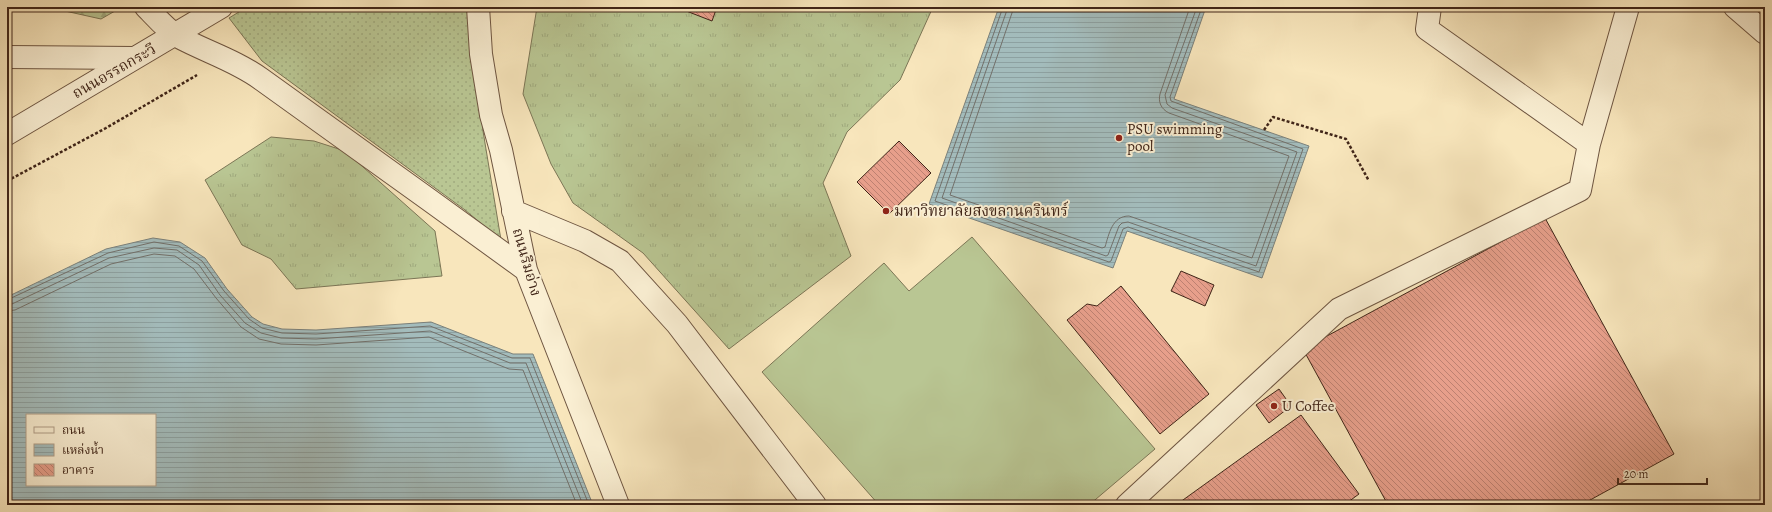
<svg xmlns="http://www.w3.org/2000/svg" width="1772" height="512" font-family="Alegreya,'Noto Serif Thai',serif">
<defs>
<pattern id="grass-tufts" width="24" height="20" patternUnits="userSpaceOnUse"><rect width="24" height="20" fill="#b9c693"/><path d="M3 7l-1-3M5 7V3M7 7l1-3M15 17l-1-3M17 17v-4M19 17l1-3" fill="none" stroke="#a0aa7e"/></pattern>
<pattern id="forest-firs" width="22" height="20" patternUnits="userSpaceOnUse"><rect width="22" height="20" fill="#b9c693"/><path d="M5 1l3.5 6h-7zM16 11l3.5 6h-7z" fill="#a0aa7e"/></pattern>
<pattern id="garden-dots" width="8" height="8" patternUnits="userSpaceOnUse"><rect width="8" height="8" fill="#b9c693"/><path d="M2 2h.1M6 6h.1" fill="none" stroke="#a0aa7e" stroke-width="1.8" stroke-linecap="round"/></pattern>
<pattern id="water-rules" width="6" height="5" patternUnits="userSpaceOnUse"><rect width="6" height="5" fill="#a3bcbc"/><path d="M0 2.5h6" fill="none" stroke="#8da1a1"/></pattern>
<pattern id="building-back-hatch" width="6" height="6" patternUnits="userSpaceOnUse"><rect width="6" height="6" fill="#e79f8b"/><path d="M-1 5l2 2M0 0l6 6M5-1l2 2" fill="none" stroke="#bd8171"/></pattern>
</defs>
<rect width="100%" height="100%" fill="#f8e6bc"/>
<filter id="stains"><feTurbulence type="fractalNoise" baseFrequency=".005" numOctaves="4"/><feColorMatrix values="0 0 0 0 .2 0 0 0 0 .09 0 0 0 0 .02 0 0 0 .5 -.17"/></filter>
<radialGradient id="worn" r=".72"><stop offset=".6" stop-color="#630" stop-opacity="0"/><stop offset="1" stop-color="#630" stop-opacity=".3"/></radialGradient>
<path fill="url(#grass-tufts)" stroke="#7c7656" d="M537,7H933L900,80L847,132L823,183L851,256L729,349L643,253L573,203L551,164L523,94Z
M271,137L314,141L345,151L435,231L442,276L296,289L271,259L242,245L205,180Z"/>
<path fill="url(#forest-firs)" stroke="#7c7656" d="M47,7H122L101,19Z"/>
<path fill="url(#garden-dots)" stroke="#7c7656" d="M247,7H471L483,131L501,240L465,210L262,61L229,18Z"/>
<path fill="#b9c693" stroke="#7c7656" d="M972,237L1155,449L1089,505H879L762,372L884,263L909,291Z"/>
<path fill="url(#water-rules)" stroke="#7b807a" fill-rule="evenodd" d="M999,7H1206L1174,99L1309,146L1262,278L1127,231L1113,268L929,204Z
M153,238L180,242L205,258L227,289L252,317L263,324L282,329L316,330L431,322L513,354H533L593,505H7V297L106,249ZM27,415H155V485H27Z"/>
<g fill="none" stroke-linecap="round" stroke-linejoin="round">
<path stroke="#72706a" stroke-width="1" d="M1003,7L935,201L1109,262L1111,261L1123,229L1128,227L1259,272L1303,149L1171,101L1170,97L1202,7
M1008,7L942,198L1106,256L1108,255L1119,226L1122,223L1128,222L1256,266L1297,152L1172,108L1167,104L1165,95L1197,7
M1014,7L950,195L1102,248L1105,247C1109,234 1112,216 1129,216L1252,258L1289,156L1169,113C1161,109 1158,102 1160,94L1190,7
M7,300L108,253L154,242L179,246L202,261L224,291L249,319L262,328L282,333L316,334L430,326L512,358H530L589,505
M7,305L12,304L109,258L154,248L177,250L199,265L220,295L245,323L261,333L281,338L316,339L430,331L510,363H526L583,505
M7,311L15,310L111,264L154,254L175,256L194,269L216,298L241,327L259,339L281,344L316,345L429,337L509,369L523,370L577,505"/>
</g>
<path fill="url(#building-back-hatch)" stroke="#402518" d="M676,7H717L712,21Z
M899,141L931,173L889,214L857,182Z
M1545,218L1674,454L1581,505H1388L1303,349Z
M1181,271L1214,285L1205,306L1171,291Z
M1121,286L1209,394L1160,434L1067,320L1087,304L1097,306Z
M1279,389L1291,406L1269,423L1256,405Z
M1301,415L1359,494L1344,505H1176Z"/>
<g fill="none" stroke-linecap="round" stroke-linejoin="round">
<defs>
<path id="minor" d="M146,7C155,16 166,29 177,36C204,51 235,60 261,79C349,142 438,206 526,270
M478,7L481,54L491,115L501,150L526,270L618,505
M1430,7L1427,29L1589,144
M1735,7L1765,33
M7,57L135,58
M7,134L221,7
M513,211L585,241L620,261L677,324L815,505
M1127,505L1339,309L1580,190L1589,144L1628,7"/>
</defs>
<use href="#minor" stroke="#6e5541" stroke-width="24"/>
<path stroke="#402518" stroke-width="2.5" stroke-dasharray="3 2" stroke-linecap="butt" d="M1264,130L1273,117L1346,139L1369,181
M7,181L106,128L197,75"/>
<use href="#minor" stroke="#faefd3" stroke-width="22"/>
</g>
<g fill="#8f2418" stroke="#faefd3" stroke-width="1.5">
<circle cx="1119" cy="138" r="4"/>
<circle cx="886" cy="211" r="4"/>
<circle cx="1274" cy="406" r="4"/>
</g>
<g text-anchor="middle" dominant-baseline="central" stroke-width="4" stroke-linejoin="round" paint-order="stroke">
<g font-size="15" fill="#402518" stroke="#faefd3">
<text transform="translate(114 71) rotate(-30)">ถนนอรรถกระวี</text>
<text transform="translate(527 262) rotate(74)">ถนนริมอ่าง</text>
</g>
<g font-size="15" fill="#402518" stroke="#faefd3" text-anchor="start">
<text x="1127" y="129">PSU swimming<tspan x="1127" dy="17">pool</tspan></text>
<text x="894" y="211">มหาวิทยาลัยสงขลานครินทร์</text>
<text x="1282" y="406">U Coffee</text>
</g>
</g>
<rect width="1772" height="512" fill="none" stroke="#f8e6bc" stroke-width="24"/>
<rect x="8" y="8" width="1756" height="496" fill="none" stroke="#402518" stroke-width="2"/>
<rect x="12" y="12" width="1748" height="488" fill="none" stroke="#402518"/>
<rect x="26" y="414" width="130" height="72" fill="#faefd3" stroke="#b09e88"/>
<rect x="34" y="427" width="20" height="6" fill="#faefd3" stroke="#b09e88"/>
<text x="62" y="434" font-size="12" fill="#402518">ถนน</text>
<rect x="34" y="444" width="20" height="12" fill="url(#water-rules)" stroke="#b09e88"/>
<text x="62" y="454" font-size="12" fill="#402518">แหล่งน้ำ</text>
<rect x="34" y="464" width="20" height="12" fill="url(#building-back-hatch)" stroke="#b09e88"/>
<text x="62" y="474" font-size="12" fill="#402518">อาคาร</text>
<path d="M1618 478v6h89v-6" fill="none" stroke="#402518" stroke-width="2"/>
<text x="1624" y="478" font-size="12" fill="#402518" stroke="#faefd3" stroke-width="3" paint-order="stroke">20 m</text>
<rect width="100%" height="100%" filter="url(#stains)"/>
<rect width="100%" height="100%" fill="url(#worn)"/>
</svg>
